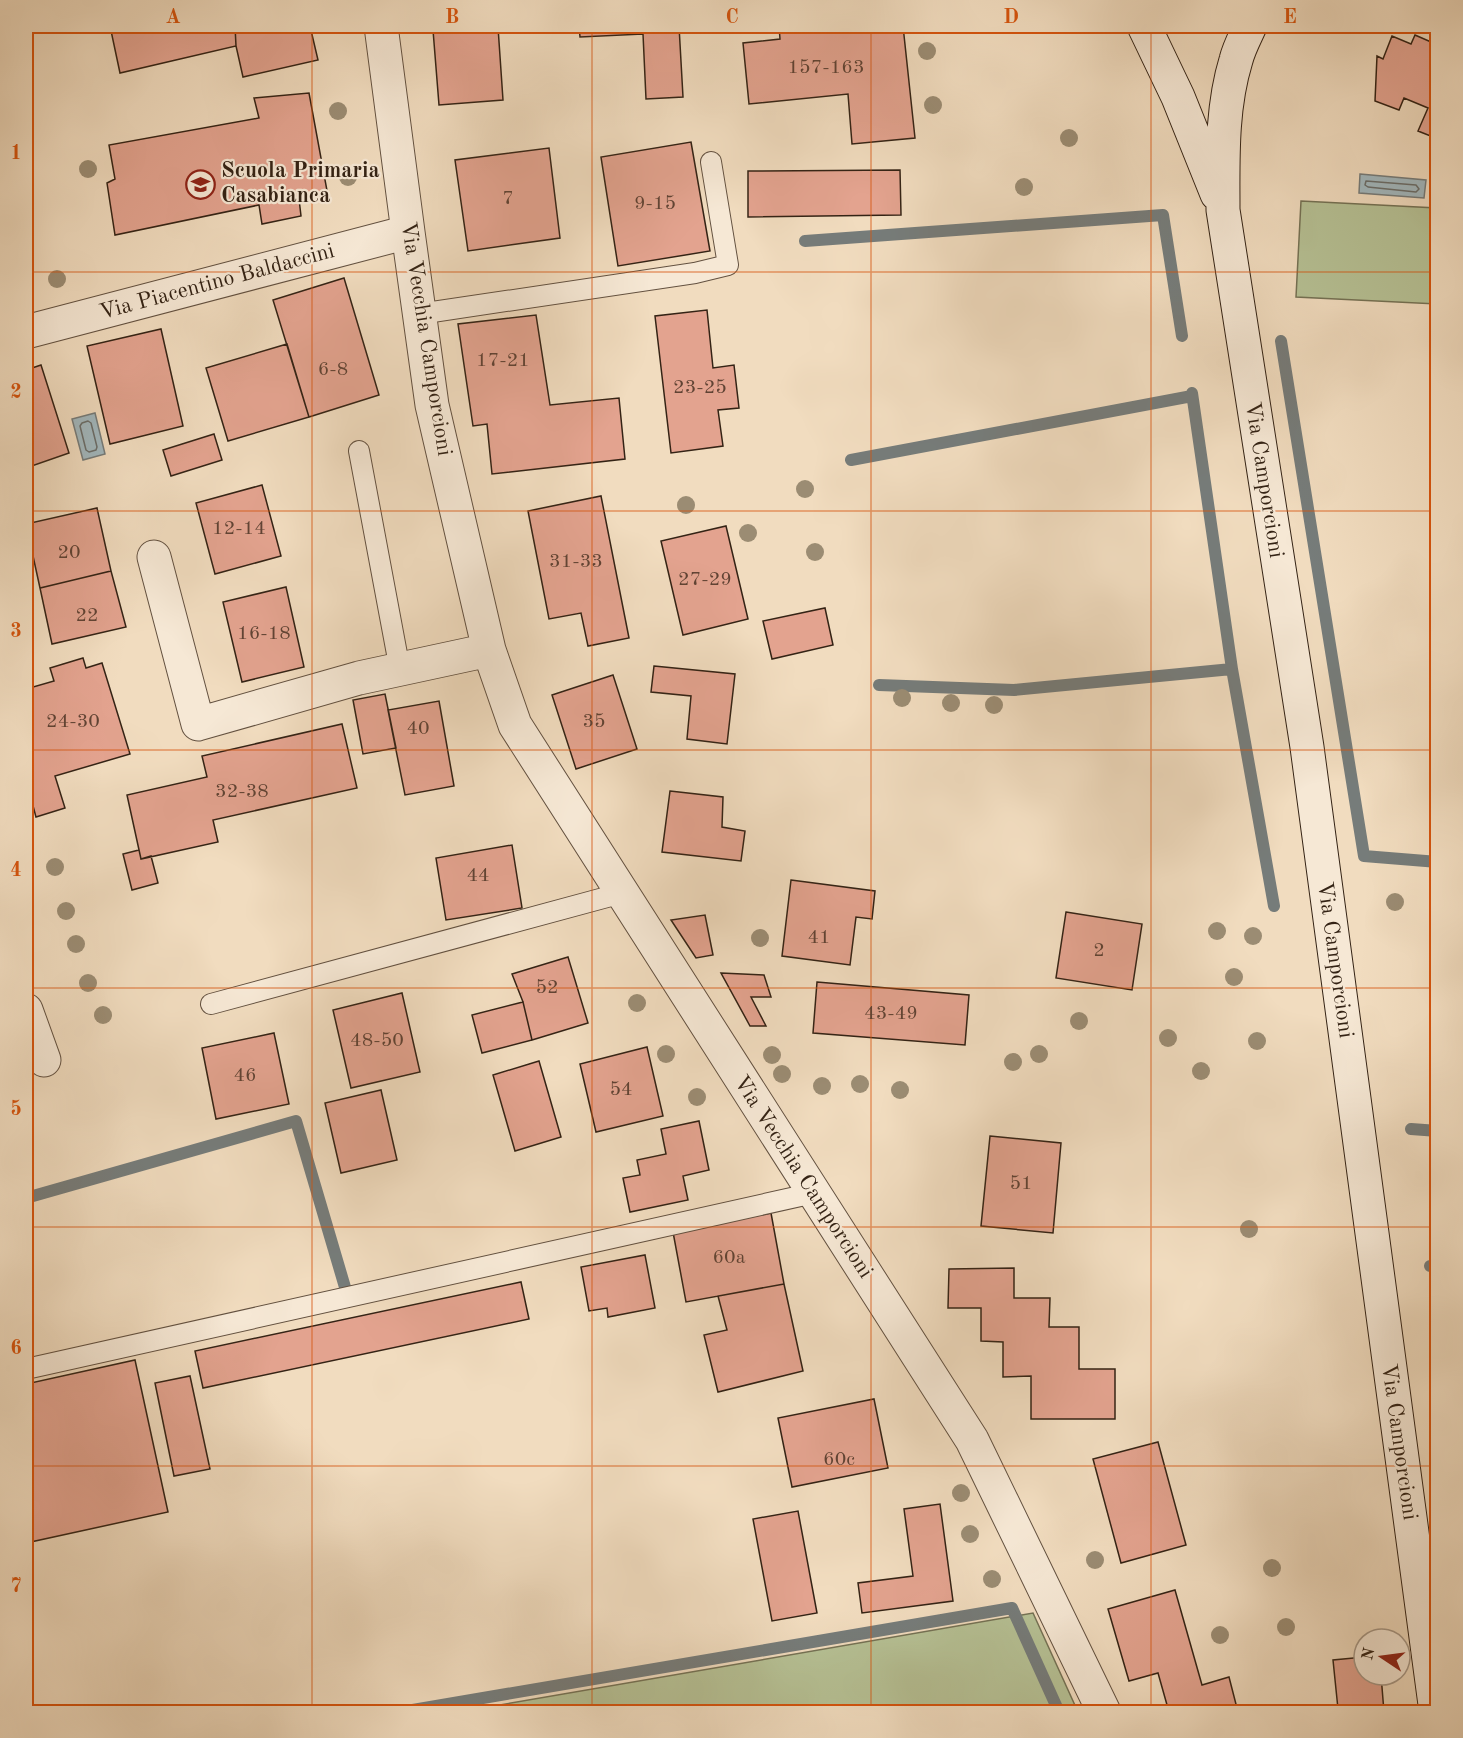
<svg xmlns="http://www.w3.org/2000/svg" width="1463" height="1738" font-family="'Old Standard TT',serif">
<rect width="100%" height="100%" fill="#f1dcbf"/>
<filter id="stains"><feTurbulence type="fractalNoise" baseFrequency=".00333" numOctaves="4"/><feColorMatrix values="0 0 0 0 .2 0 0 0 0 .09 0 0 0 0 .02 0 0 0 .5 -.17"/></filter>
<radialGradient id="worn" r=".72"><stop offset=".6" stop-color="#630" stop-opacity="0"/><stop offset="1" stop-color="#630" stop-opacity=".3"/></radialGradient>
<path fill="#b6c195" stroke="#757255" stroke-width="1.5" d="M1301,201L1437,208V304L1296,297Z
M1033,1613L1078,1712H459Z"/>
<path fill="#a2b8be" stroke="#767c7a" stroke-width="1.5" d="M1360,174L1426,180L1424,198L1359,193Z
M95,413L105,454L83,460L72,419Z"/>
<g fill="none" stroke-linecap="round" stroke-linejoin="round">
<path stroke="#6b6e6a" stroke-width="1.5" d="M1366,181L1416,185L1419,189L1416,192L1368,187L1365,185Z
M88,421L91,423L97,447L96,450L89,452L86,450L80,426L82,423Z"/>
<path stroke="#767c7a" stroke-width="12" d="M805,241L1163,215L1182,336
M1281,341L1364,856L1438,862
M1192,393L1232,669L1274,906
M851,460L1192,396
M879,685L1014,690L1232,669
M1411,1129L1438,1131
M26,1198L296,1121L347,1294
M1430,1266H1438
M401,1712L1012,1608L1059,1712"/>
</g>
<path fill="#e3a38f" stroke="#342315" stroke-width="1.5" d="M110,26H235L236,46L120,73Z
M235,26H310L318,60L243,77L236,46Z
M443,26H519L498,27L503,100L439,105L433,30L444,29Z
M579,26H679L683,97L646,99L643,34L580,37Z
M779,26H903L915,138L852,144L848,94L749,104L743,43L780,39Z
M1415,35L1438,45V139L1418,131L1428,108L1404,98L1399,110L1375,101L1377,56L1383,59L1392,36L1411,44Z
M309,93L328,196L299,199L301,216L262,224L259,205L115,235L107,183L115,179L109,145L259,118L254,98Z
M691,142L710,251L618,266L601,157Z
M549,148L560,238L468,251L455,160Z
M900,170L901,215L748,217V171Z
M344,278L379,395L309,417L273,300Z
M707,310L713,368L734,365L739,408L718,410L723,446L671,453L655,316Z
M536,315L550,405L619,398L625,459L492,474L487,424L473,426L458,324Z
M161,329L183,426L110,444L87,346Z
M287,344L309,417L228,441L206,368Z
M41,365L69,453L26,468V370Z
M214,434L222,460L171,476L163,450Z
M262,485L281,556L215,574L196,503Z
M601,496L629,638L588,646L581,613L549,619L528,511Z
M28,504L32,522L26,524V505Z
M97,508L111,571L40,588L26,524Z
M726,526L748,619L683,635L661,541Z
M111,571L126,627L52,644L40,588Z
M286,587L304,667L242,682L223,602Z
M825,608L833,645L772,659L763,621Z
M83,658L86,668L102,663L130,754L55,776L65,808L36,817L26,780V689L54,681L50,668Z
M654,666L735,674L727,744L687,739L691,696L651,692Z
M613,675L637,749L576,769L552,695Z
M385,694L396,748L363,754L353,700Z
M439,701L454,786L405,795L388,710Z
M342,724L357,788L213,820L218,842L141,859L127,795L207,777L202,756Z
M670,791L723,797L722,827L745,831L741,861L662,852Z
M512,845L522,908L446,920L436,858Z
M139,850L141,859L151,856L158,883L132,890L123,854Z
M791,880L875,891L872,919L856,917L850,965L782,956Z
M1066,912L1142,924L1132,990L1056,978Z
M705,915L713,955L696,958L671,920Z
M568,957L588,1023L532,1040L523,1002L512,974Z
M721,973L764,975L771,997H751L766,1026H750Z
M817,982L969,995L965,1045L813,1033Z
M402,993L420,1072L351,1088L333,1010Z
M523,1002L532,1040L482,1053L472,1015Z
M274,1033L289,1104L216,1119L202,1048Z
M647,1047L663,1116L596,1132L580,1064Z
M539,1061L561,1137L515,1151L493,1075Z
M381,1090L397,1160L341,1173L325,1103Z
M699,1121L709,1170L683,1176L688,1200L630,1212L623,1178L640,1175L637,1160L666,1154L661,1129Z
M990,1136L1061,1143L1053,1233L981,1226Z
M771,1213L784,1284L686,1302L673,1232Z
M645,1255L655,1308L608,1317L607,1308L589,1311L581,1267Z
M1014,1268V1298H1050L1049,1327H1079V1369H1115V1419H1031V1376L1003,1377V1342L981,1341V1308H948L949,1269Z
M521,1282L529,1319L203,1388L195,1351Z
M784,1284L803,1371L718,1392L704,1335L727,1330L718,1296Z
M135,1360L168,1512L26,1543V1384Z
M190,1376L210,1469L174,1476L155,1383Z
M874,1399L888,1468L792,1487L778,1418Z
M1158,1442L1186,1545L1121,1563L1093,1459Z
M940,1504L953,1601L862,1613L858,1583L913,1576L904,1509Z
M798,1511L817,1613L772,1621L753,1519Z
M1175,1590L1202,1685L1229,1677L1238,1712H1169L1158,1673L1129,1681L1108,1609Z
M1364,1657V1675H1381L1384,1712H1305L1338,1709L1333,1660Z"/>
<g fill="none" stroke-linecap="round" stroke-linejoin="round">
<defs>
<path id="lane" d="M419,314L695,273L728,265L711,162
M359,451L400,670
M211,1004L622,893
M26,1369L814,1193"/>
<path id="street" d="M381,26L408,232L432,405L489,650L515,725L972,1440L1104,1712
M26,332L408,232
M154,557L198,724L359,678L489,650
M26,1010L44,1060"/>
<path id="secondary" d="M1144,26L1178,97L1217,194
M1250,26C1245,37 1239,48 1236,60C1221,109 1223,160 1223,210L1307,747L1436,1712"/>
</defs>
<use href="#lane" stroke="#635140" stroke-width="22"/>
<use href="#street" stroke="#635140" stroke-width="35"/>
<use href="#secondary" stroke="#342315" stroke-width="35"/>
<use href="#lane" stroke="#f6e8d5" stroke-width="20"/>
<use href="#street" stroke="#f6e8d5" stroke-width="33"/>
<use href="#secondary" stroke="#f6e8d5" stroke-width="33"/>
</g>
<g fill="#9b8c73">
<circle cx="927" cy="51" r="9"/>
<circle cx="933" cy="105" r="9"/>
<circle cx="338" cy="111" r="9"/>
<circle cx="1069" cy="138" r="9"/>
<circle cx="88" cy="169" r="9"/>
<circle cx="348" cy="177" r="9"/>
<circle cx="1024" cy="187" r="9"/>
<circle cx="57" cy="279" r="9"/>
<circle cx="805" cy="489" r="9"/>
<circle cx="686" cy="505" r="9"/>
<circle cx="748" cy="533" r="9"/>
<circle cx="815" cy="552" r="9"/>
<circle cx="902" cy="698" r="9"/>
<circle cx="951" cy="703" r="9"/>
<circle cx="994" cy="705" r="9"/>
<circle cx="55" cy="867" r="9"/>
<circle cx="1395" cy="902" r="9"/>
<circle cx="66" cy="911" r="9"/>
<circle cx="1217" cy="931" r="9"/>
<circle cx="1253" cy="936" r="9"/>
<circle cx="760" cy="938" r="9"/>
<circle cx="76" cy="944" r="9"/>
<circle cx="1234" cy="977" r="9"/>
<circle cx="88" cy="983" r="9"/>
<circle cx="637" cy="1003" r="9"/>
<circle cx="103" cy="1015" r="9"/>
<circle cx="1079" cy="1021" r="9"/>
<circle cx="1168" cy="1038" r="9"/>
<circle cx="1257" cy="1041" r="9"/>
<circle cx="666" cy="1054" r="9"/>
<circle cx="1039" cy="1054" r="9"/>
<circle cx="772" cy="1055" r="9"/>
<circle cx="1013" cy="1062" r="9"/>
<circle cx="1201" cy="1071" r="9"/>
<circle cx="782" cy="1074" r="9"/>
<circle cx="860" cy="1084" r="9"/>
<circle cx="822" cy="1086" r="9"/>
<circle cx="900" cy="1090" r="9"/>
<circle cx="697" cy="1097" r="9"/>
<circle cx="1249" cy="1229" r="9"/>
<circle cx="961" cy="1493" r="9"/>
<circle cx="970" cy="1534" r="9"/>
<circle cx="1095" cy="1560" r="9"/>
<circle cx="1272" cy="1568" r="9"/>
<circle cx="992" cy="1579" r="9"/>
<circle cx="1286" cy="1627" r="9"/>
<circle cx="1220" cy="1635" r="9"/>
</g>
<path fill="none" stroke="#d6540d" stroke-width="1.5" stroke-opacity="0.55" d="M312,26V1712M592,26V1712M871,26V1712M1151,26V1712M26,272H1438M26,511H1438M26,750H1438M26,988H1438M26,1227H1438M26,1466H1438"/>
<defs>
<symbol id="school-ring" viewBox="-11 -11 22 22"><circle r="9.5" fill="#f6e8d5" stroke="#8f2418" stroke-width="1.5"/><path d="M0-5L7-2L0 1L-7-2ZM-4 1L0 2.5L4 1V4Q0 6-4 4Z" fill="#8f2418"/></symbol>
</defs>
<g fill-rule="evenodd">
<use href="#school-ring" x="184" y="168" width="33" height="33"/>
</g>
<g text-anchor="middle" dominant-baseline="central" stroke-width="4.5" stroke-linejoin="round" paint-order="stroke">
<g font-size="20" fill="#604334">
<text x="826" y="68">157-163</text>
<text x="508" y="199">7</text>
<text x="655" y="204">9-15</text>
<text x="503" y="361">17-21</text>
<text x="333" y="370">6-8</text>
<text x="700" y="388">23-25</text>
<text x="239" y="529">12-14</text>
<text x="69" y="553">20</text>
<text x="576" y="562">31-33</text>
<text x="705" y="580">27-29</text>
<text x="87" y="616">22</text>
<text x="264" y="634">16-18</text>
<text x="73" y="722">24-30</text>
<text x="594" y="722">35</text>
<text x="418" y="729">40</text>
<text x="242" y="792">32-38</text>
<text x="478" y="876">44</text>
<text x="819" y="938">41</text>
<text x="1099" y="951">2</text>
<text x="547" y="988">52</text>
<text x="891" y="1014">43-49</text>
<text x="377" y="1041">48-50</text>
<text x="245" y="1076">46</text>
<text x="621" y="1090">54</text>
<text x="1021" y="1184">51</text>
<text x="729" y="1258">60a</text>
<text x="839" y="1460">60c</text>
</g>
<g font-size="22" font-weight="bold" fill="#342315" stroke="#f6e8d5" text-anchor="start">
<text x="221" y="171">Scuola Primaria<tspan x="221" dy="25">Casabianca</tspan></text>
</g>
<g font-size="22" fill="#342315" stroke="#f6e8d5">
<text transform="translate(217 282) rotate(-15)">Via Piacentino Baldaccini</text>
<text transform="translate(426 339) rotate(81)">Via Vecchia Camporcioni</text>
<text transform="translate(1264 480) rotate(81)">Via Camporcioni</text>
<text transform="translate(1335 960) rotate(82)">Via Camporcioni</text>
<text transform="translate(803 1177) rotate(57)">Via Vecchia Camporcioni</text>
<text transform="translate(1399 1442) rotate(82)">Via Camporcioni</text>
</g>
</g>
<rect width="1463" height="1738" fill="none" stroke="#f1dcbf" stroke-width="66"/>
<g transform="translate(1382 1657) rotate(283)"><circle r="28" fill="#f6e8d5" stroke="#a89988" stroke-width="1.5"/>
<path d="M0-4.5L10 22L0 15L-10 22Z" fill="#8f2418"/>
<text y="-9" font-size="16" font-weight="bold" text-anchor="middle" fill="#342315">N</text>
</g>
<rect x="33" y="33" width="1397" height="1672" fill="none" stroke="#d6540d" stroke-width="2"/>
<g font-size="20" text-anchor="middle" font-weight="bold" fill="#d6540d">
<text x="173" y="23">A</text>
<text x="452" y="23">B</text>
<text x="732" y="23">C</text>
<text x="1011" y="23">D</text>
<text x="1290" y="23">E</text>
<text x="16" y="159">1</text>
<text x="16" y="398">2</text>
<text x="16" y="637">3</text>
<text x="16" y="876">4</text>
<text x="16" y="1115">5</text>
<text x="16" y="1354">6</text>
<text x="16" y="1592">7</text>
</g>
<rect width="100%" height="100%" filter="url(#stains)"/>
<rect width="100%" height="100%" fill="url(#worn)"/>
</svg>
